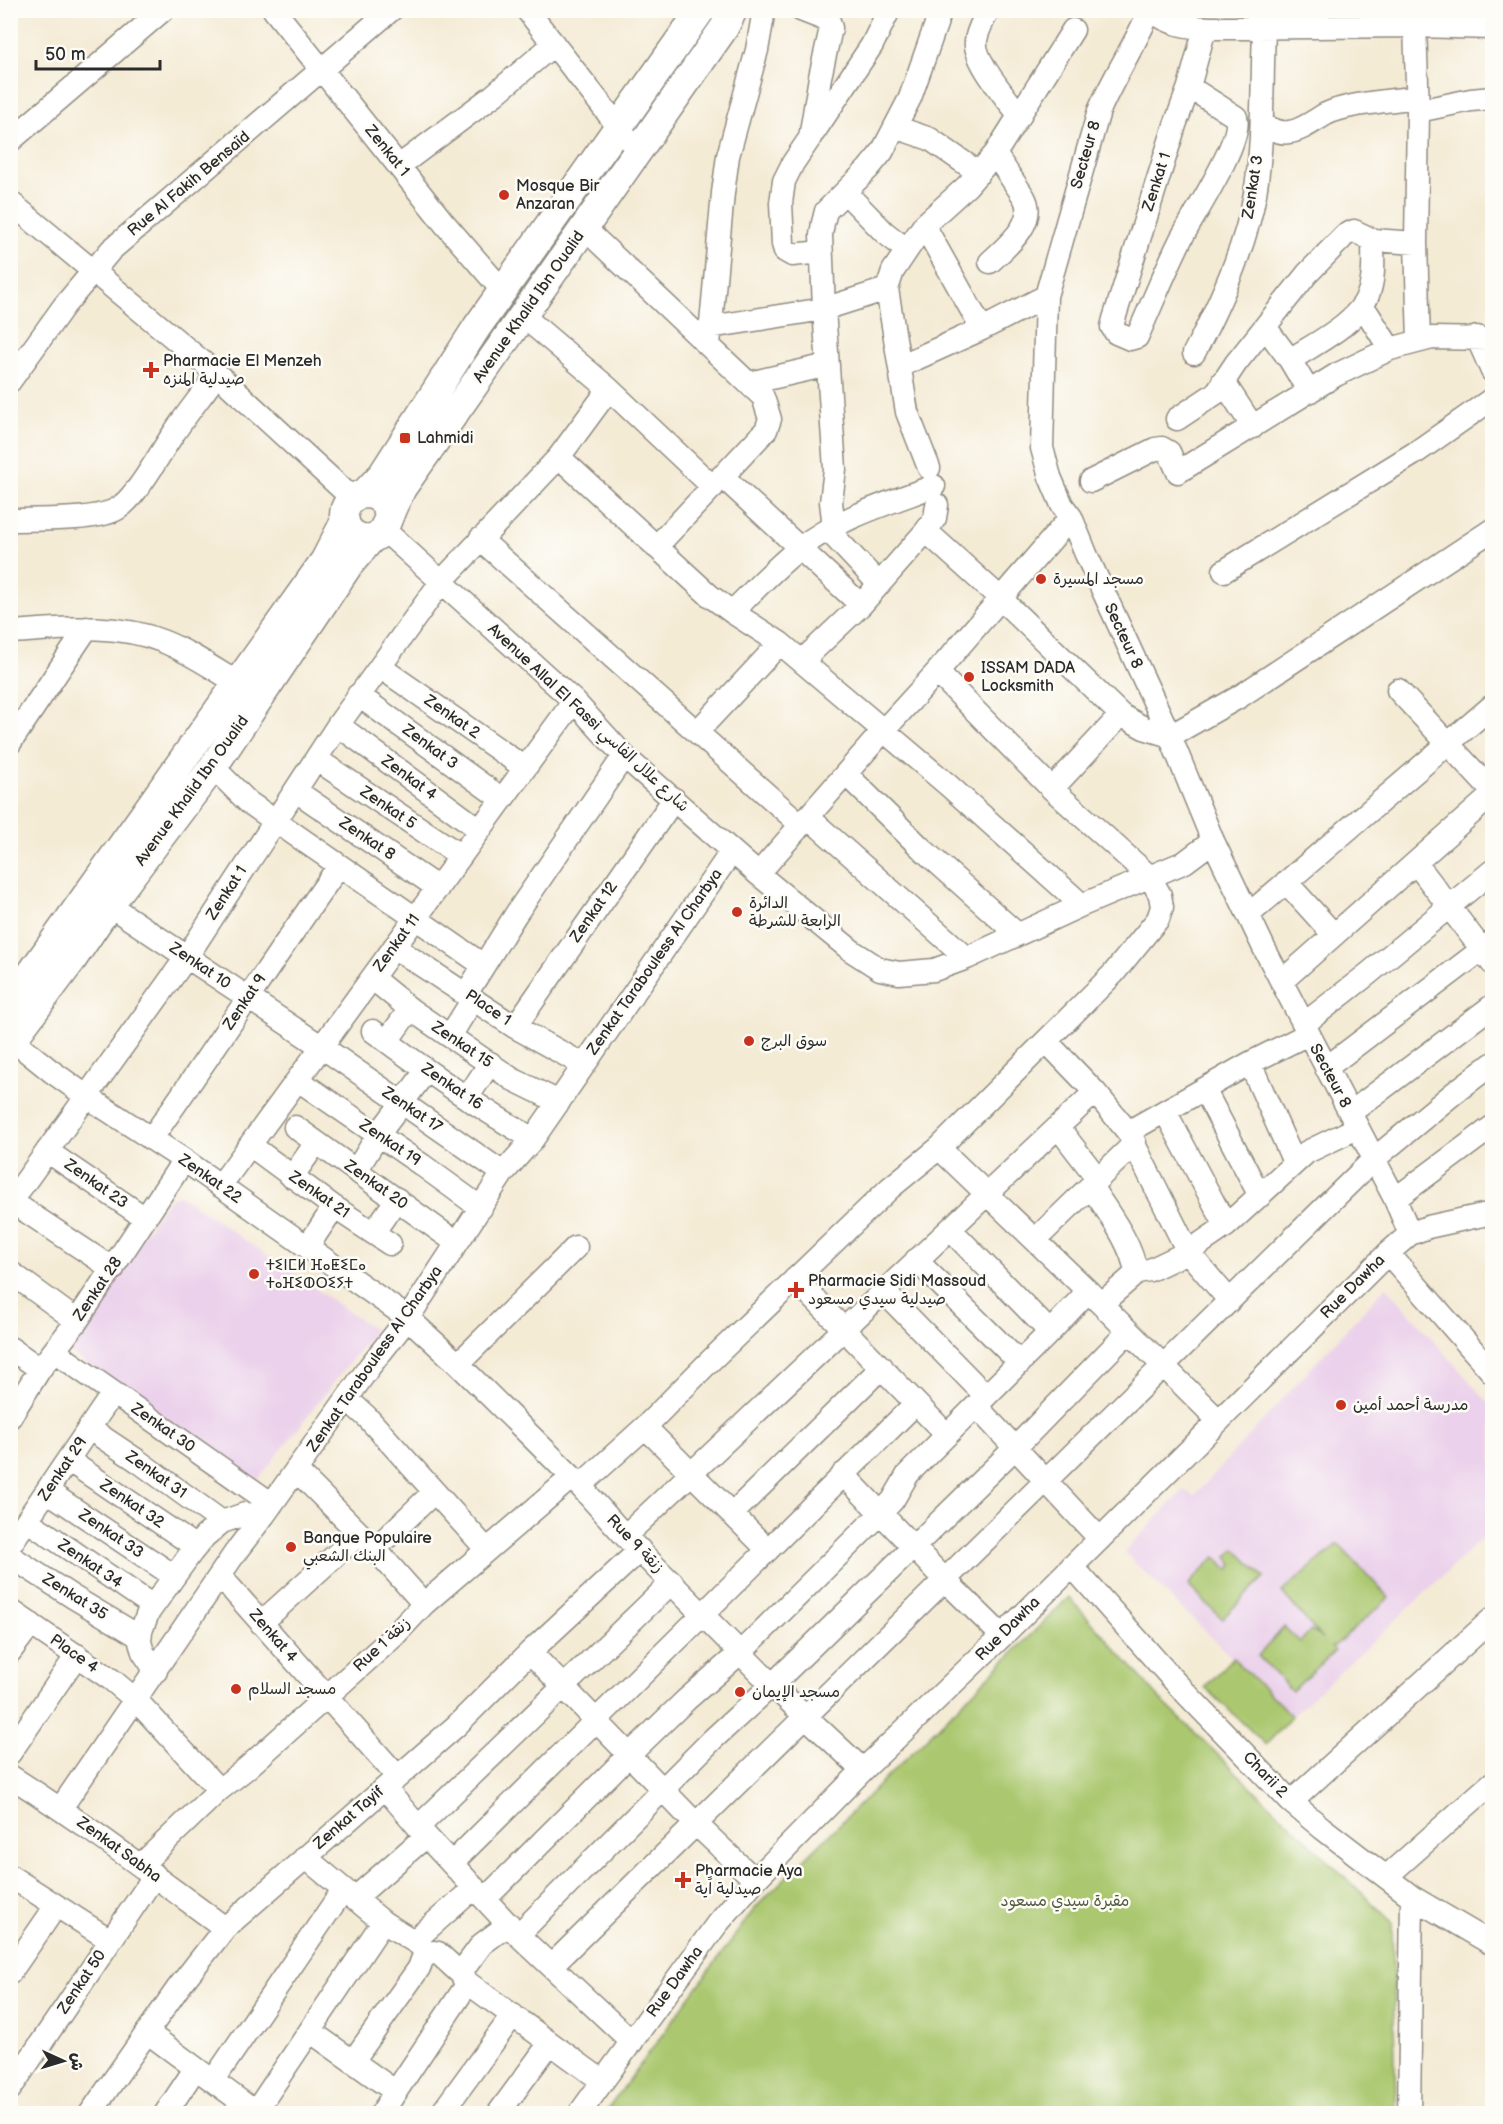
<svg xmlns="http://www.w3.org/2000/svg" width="1503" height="2124" font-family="'Balsamiq Sans','Playpen Sans Arabic','Noto Sans Tifinagh',sans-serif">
<rect width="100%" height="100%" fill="#fdfcf7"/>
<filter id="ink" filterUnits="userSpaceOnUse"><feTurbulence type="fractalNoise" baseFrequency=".0167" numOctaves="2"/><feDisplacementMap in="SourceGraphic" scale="12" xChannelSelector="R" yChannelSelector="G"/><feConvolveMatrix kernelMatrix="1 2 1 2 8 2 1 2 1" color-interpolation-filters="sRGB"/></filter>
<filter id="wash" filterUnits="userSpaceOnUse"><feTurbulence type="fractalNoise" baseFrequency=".008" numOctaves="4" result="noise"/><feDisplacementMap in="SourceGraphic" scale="24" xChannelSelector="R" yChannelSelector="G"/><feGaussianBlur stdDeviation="1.35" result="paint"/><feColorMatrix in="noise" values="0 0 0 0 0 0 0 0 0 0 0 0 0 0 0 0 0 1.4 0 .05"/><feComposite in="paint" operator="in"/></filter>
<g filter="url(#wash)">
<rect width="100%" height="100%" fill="#f4ebd5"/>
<path fill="#ebd1eb" d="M180,1195L375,1330L257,1481L65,1349L169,1198Z
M1386,1286L1492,1407V1528L1424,1594L1292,1716L1124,1552L1184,1490L1194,1496Z"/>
<path fill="#abc86f" stroke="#6b7a4d" stroke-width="1.5" d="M1338,1544L1389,1598L1332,1648L1335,1651L1292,1691L1258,1656L1284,1627L1300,1642L1311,1630L1322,1639L1282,1592Z
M1235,1549L1264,1577L1222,1619L1188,1585L1215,1557L1229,1570L1233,1565L1227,1557Z
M1069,1597L1162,1701L1392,1922L1396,2113H605L755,1908Z
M1233,1658L1292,1716L1266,1745L1205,1687Z"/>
</g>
<g filter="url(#ink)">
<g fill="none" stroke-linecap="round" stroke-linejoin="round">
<defs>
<path id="minor" d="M274,10L444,223L502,290
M527,10L628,139
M801,10L829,21L831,28L820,77L810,138L793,163L784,181L781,203L783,244L785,251L792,255L821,252
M988,10C984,20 977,30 976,41C973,60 1008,100 1020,116
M1415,26L1418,111L1416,243L1419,341
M1189,87L1236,117C1244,139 1193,216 1181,239C1165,271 1152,304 1137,337L1130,339L1116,333L1112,327L1114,319L1175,125L1189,87L1205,28
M1418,111L1471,100L1492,98
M1262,125C1270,128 1280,134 1289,132C1301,131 1315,120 1326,114C1348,103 1392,101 1417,97
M895,127L930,139L979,173
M814,132L872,45L889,10
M10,141L163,10
M399,166L494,95L554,44
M845,192L884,232L907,250
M10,202L217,374L353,499
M924,225L982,329
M584,228L763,397L770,419L766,430L656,547
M990,262C1007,246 1038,222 1024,197L995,154
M1363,306L1390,349
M523,316L609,389L713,487
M710,327L824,309L887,289
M1266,328L1290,360L1309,392
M1477,337L1492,371
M709,345L723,193L728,156L757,50L764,10
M1194,353C1220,304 1245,249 1255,194C1265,134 1261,72 1265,10
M1290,360C1314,344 1358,323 1368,295C1375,278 1373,258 1373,240
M900,366L982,329L1046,296
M10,381L64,306L111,250L391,10
M1223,381L1253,427
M749,383L828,365
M1177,419L1216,393L1236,363L1307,274L1345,235L1354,231L1373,240L1416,243
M559,457L709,595L732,612L780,643L948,785L1082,905
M929,468L907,412L887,289L893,271L924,225L967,186L995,154L1073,30
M722,476L861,605
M1091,481L1155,449L1162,448L1169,452L1178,472L1336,375L1390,349L1432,338L1492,339
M10,520C38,519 92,521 115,510C136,500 160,452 174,433C187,413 203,394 217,374
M834,527L831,502L835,469L824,309L821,235L823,223L826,211L868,169L882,152L910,98L941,10
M384,530L574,701L624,756L758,874L852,951L880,969L899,973L934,970L967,958L1082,905L1185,862L1213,841
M828,530L879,584
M926,531L1000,598L1121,715L1144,728L1170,736L1239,697L1492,530
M480,539L801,825
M1224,571L1415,453L1492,399
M732,612C754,591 775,567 800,548C838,518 889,503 934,486
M10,632C61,629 114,622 162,641C188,651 214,669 239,684
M802,661L861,605L926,531L935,518L937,505
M380,667L525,768
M1398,690L1492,791
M358,695L502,799
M338,725L480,830
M697,732L780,643
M10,743L87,628
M316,759L461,856
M213,767L248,802L483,965
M846,774L920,847L1017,934
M1052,789L1121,715
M296,791L438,888
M808,817L967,958
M1416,863L1492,963
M758,874L884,730L937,672L1071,517
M1286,882L1334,935L1492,795
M109,905L322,1047L503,1173
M1248,915L1492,706
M394,947L515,1027L584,1065
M372,978L410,1009L512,1079L559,1102
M1282,981L1334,935
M466,994L516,914L624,756
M1304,1024L1368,974L1492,871
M515,1027L674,799
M373,1031C425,1070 477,1107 533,1139
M450,1036L473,999
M10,1038L51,1071L86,1096L184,1160L408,1318L458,1364L572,1477L625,1536L772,1685L863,1770
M387,1041L410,1009
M1046,1041L1095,1092L1128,1132L1188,1252L1229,1300
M1250,1063L1294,1162
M1326,1068L1492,942
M298,1080L422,1165L481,1208
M1204,1089L1260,1196
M467,1098L490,1063
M1165,1111L1226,1226
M1350,1113L1492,1006
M295,1127L457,1243
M1058,1127L1098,1179
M1128,1132L1250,1063L1308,1034
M151,1139C215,1049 275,956 339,866
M250,1145L334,1207L390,1244
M939,1148L1088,1291L1219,1421
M47,1151L145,1218
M356,1171L378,1135L426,1071
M292,1177L316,1143
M220,1186L574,701
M1091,1186C1107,1212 1131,1241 1136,1272L1131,1278L1101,1304
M1395,1199L1492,1127
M12,1202L113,1269
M10,1203L186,958L338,725L441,582L559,457L609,389
M950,1229L1050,1332
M373,1233L397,1199
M1410,1234L1395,1199L1264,948L1213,841L1170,736L1086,554L1071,517L1062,505L1050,477L1042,448L1046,296L1099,111C1114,76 1135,45 1150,10C1171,25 1185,27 1211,28L1415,26L1492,28
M1035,1240L1135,1143
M308,1246L334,1207
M1388,1253L1492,1372
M916,1260L1020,1363
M10,1272L77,1321
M1136,1272L1150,1270L1188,1252L1226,1226L1307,1152L1357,1128
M795,1279L947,1435
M884,1292L986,1396
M10,1348L40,1369
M54,1351L272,1504
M458,1364L576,1247
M347,1399L367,1417L487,1550
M976,1406L1100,1539
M10,1417L40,1369L77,1321L184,1160
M645,1427L768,1550
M90,1429L138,1461L222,1522
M68,1460L196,1547
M296,1470L375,1549L424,1604
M843,1474L946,1581L1002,1636
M580,1486L645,1427L707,1364L890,1188L939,1148L1113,974L1158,919L1162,907L1160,895L1150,877L1052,789L937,672
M47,1491L174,1576
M733,1513L882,1367
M28,1521L153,1606
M625,1536L1095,1092
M10,1545L113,1393
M375,1549L434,1492
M10,1556L73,1597L140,1637
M1072,1566L1177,1684L1291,1802L1322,1828L1412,1897L1492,1944
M221,1577L397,1776
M10,1610L112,1680L136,1700L219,1790
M261,1623L359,1534
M10,1652L31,1624
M530,1652L695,1823L755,1880
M156,1671L143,1652L140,1642L141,1631L148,1613L191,1553L205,1536L222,1522L245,1514L264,1515
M10,1753L77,1655
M10,1776C84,1823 154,1876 225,1928
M385,1788L426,1836L518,1935L632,2042
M1291,1802L1492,1619
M61,1808L237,1550L264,1515L370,1366L408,1318L503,1173L533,1139L732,851
M418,1827L672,1582
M305,1857L383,1922L420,1945L425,1952L419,1968L353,2061
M452,1863L916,1403
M141,1865L219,1790L247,1768L394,1636L424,1604L572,1477
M10,1876L110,1940
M1386,1877L1492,1783
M354,1899L426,1836
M485,1899L629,1755L686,1700L741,1652L881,1513L893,1500L908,1474L1050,1332L1088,1291
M518,1935L713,1739L772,1685L1015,1448L1128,1332
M414,1941L474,1888
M425,1956L434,1952L438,1953L461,1974
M551,1966L1374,1159L1454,1093L1492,1064
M10,1973L56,1906
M468,1983L601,2080
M310,2031L396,2092
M148,2033L258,2114
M213,2081L343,1890
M10,2089L155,1875
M90,2114L178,1988L225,1928L456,1726L530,1652L640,1550
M165,2114L195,2069
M254,2114L383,1922
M381,2114L468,1983L463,1978L462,1971L482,1944L509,1924
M441,2114L513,2015
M498,2114L550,2043
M579,2114L717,1924L755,1880L863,1770L1002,1636L1388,1253L1410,1234L1428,1227L1492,1213
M1409,2114L1412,1897"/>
<path id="major" d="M364,494L382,475L477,327L701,10
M389,516C383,481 337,492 345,522C347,530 354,536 362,538C380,542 385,527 390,514C393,505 398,497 402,488L724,28L733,10
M10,1003L325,560L345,521
M10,1043L72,960L109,905L213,767L348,566L372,538"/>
</defs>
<use href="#minor" stroke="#908b80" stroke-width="25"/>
<use href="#major" stroke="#908b80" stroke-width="31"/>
<use href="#minor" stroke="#fff" stroke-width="22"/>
<use href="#major" stroke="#fff" stroke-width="28"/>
</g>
</g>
<g fill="#c8321e" stroke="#fdfcf7" stroke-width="2">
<circle cx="504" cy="195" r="6"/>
<path d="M148 361h6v6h6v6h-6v6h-6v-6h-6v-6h6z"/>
<rect x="399" y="432" width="12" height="12" rx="3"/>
<circle cx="1041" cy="579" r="6"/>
<circle cx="969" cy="677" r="6"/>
<circle cx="737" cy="912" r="6"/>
<circle cx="749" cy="1041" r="6"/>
<circle cx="254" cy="1274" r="6"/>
<path d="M793 1281h6v6h6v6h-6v6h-6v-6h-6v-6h6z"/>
<circle cx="1341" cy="1405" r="6"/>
<circle cx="291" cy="1547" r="6"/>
<circle cx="236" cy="1689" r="6"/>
<circle cx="740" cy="1692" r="6"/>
<path d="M680 1871h6v6h6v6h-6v6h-6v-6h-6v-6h6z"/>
</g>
<g text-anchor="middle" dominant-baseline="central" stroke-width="5" stroke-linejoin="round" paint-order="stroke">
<g font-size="16" fill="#2b2b2b" stroke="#fdfcf7">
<text transform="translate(387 151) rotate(51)">Zenkat 1</text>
<text transform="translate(1086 155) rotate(-74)">Secteur 8</text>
<text transform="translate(1157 182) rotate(-72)">Zenkat 1</text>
<text transform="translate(189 184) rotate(-40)">Rue Al Fakih Bensaïd</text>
<text transform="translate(1253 187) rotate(-81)">Zenkat 3</text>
<text transform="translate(529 307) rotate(-55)">Avenue Khalid Ibn Oualid</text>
<text transform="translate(1123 636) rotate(65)">Secteur 8</text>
<text transform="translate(452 717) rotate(35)">Zenkat 2</text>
<text transform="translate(588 718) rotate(43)">Avenue Allal El Fassi شارع علال الفاسي</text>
<text transform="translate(430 747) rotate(36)">Zenkat 3</text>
<text transform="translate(409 778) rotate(36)">Zenkat 4</text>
<text transform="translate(192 791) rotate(-54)">Avenue Khalid Ibn Oualid</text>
<text transform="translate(388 808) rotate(34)">Zenkat 5</text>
<text transform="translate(367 839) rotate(34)">Zenkat 8</text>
<text transform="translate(227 893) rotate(-57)">Zenkat 1</text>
<text transform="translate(594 912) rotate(-55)">Zenkat 12</text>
<text transform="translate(397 943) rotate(-54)">Zenkat 11</text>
<text transform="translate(655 962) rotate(-55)">Zenkat Tarabouless Al Charbya</text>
<text transform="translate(200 966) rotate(34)">Zenkat 10</text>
<text transform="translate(245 1002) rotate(-56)">Zenkat 9</text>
<text transform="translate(488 1008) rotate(34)">Place 1</text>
<text transform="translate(462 1045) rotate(34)">Zenkat 15</text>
<text transform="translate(1330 1076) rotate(62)">Secteur 8</text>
<text transform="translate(452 1087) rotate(34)">Zenkat 16</text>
<text transform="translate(412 1110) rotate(34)">Zenkat 17</text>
<text transform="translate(390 1143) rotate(34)">Zenkat 19</text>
<text transform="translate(210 1179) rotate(35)">Zenkat 22</text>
<text transform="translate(96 1184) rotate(35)">Zenkat 23</text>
<text transform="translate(376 1185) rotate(35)">Zenkat 20</text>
<text transform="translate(319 1195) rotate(35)">Zenkat 21</text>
<text transform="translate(1353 1287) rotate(-45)">Rue Dawha</text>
<text transform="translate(98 1289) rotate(-56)">Zenkat 28</text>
<text transform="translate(375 1359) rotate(-55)">Zenkat Tarabouless Al Charbya</text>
<text transform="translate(163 1428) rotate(35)">Zenkat 30</text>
<text transform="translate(63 1469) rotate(-56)">Zenkat 29</text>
<text transform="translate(156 1475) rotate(35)">Zenkat 31</text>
<text transform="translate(132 1504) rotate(34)">Zenkat 32</text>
<text transform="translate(111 1534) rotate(34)">Zenkat 33</text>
<text transform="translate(635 1544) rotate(46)">Rue 9 زنقة</text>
<text transform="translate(90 1564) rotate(34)">Zenkat 34</text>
<text transform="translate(75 1597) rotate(32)">Zenkat 35</text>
<text transform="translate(1008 1629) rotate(-45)">Rue Dawha</text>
<text transform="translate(273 1636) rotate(49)">Zenkat 4</text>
<text transform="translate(382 1645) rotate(-43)">Rue 1 زنقة</text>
<text transform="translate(74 1654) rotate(35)">Place 4</text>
<text transform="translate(1265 1775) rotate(46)">Charii 2</text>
<text transform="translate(349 1818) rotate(-41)">Zenkat Tayif</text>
<text transform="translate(119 1850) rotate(36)">Zenkat Sabha</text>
<text transform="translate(82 1982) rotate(-56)">Zenkat 50</text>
<text transform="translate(675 1982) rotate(-54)">Rue Dawha</text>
</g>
<g font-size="16" fill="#2b2b2b" stroke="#fdfcf7" text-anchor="start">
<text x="516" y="186">Mosque Bir<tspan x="516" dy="18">Anzaran</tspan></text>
<text x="163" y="361">Pharmacie El Menzeh<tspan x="163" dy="18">صيدلية المنزه</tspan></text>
<text x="417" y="438">Lahmidi</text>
<text x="1053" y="579">مسجد المسيرة</text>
<text x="981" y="668">ISSAM DADA<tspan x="981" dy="18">Locksmith</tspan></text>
<text x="749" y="903">الدائرة<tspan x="749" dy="18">الرابعة للشرطة</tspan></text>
<text x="761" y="1041">سوق البرج</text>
<text x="266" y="1265">ⵜⵉⵏⵎⵍ ⴼⴰⵟⵉⵎⴰ<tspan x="266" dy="18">ⵜⴰⴼⵉⵀⵔⵉⵢⵜ</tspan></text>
<text x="808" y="1281">Pharmacie Sidi Massoud<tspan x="808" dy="18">صيدلية سيدي مسعود</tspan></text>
<text x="1353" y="1405">مدرسة أحمد أمين</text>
<text x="303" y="1538">Banque Populaire<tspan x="303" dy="18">البنك الشعبي</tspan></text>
<text x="248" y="1689">مسجد السلام</text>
<text x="752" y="1692">مسجد الإيمان</text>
<text x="695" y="1871">Pharmacie Aya<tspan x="695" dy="18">صيدلية اًية</tspan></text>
</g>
<g font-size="16" fill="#515a3f" stroke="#fdfcf7">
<text x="1065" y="1901">مقبرة سيدي مسعود</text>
</g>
</g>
<rect width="1503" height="2124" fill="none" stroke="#fdfcf7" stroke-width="36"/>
<g transform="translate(63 2061) rotate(94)" stroke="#fdfcf7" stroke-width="4.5" paint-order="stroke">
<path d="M0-4.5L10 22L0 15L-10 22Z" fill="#2b2b2b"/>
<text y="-9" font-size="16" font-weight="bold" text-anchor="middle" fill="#2b2b2b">ش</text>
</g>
<path d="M36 60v9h124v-9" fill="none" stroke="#2b2b2b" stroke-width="3"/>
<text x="45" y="60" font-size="18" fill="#2b2b2b" stroke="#fdfcf7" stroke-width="4.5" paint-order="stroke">50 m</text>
</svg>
